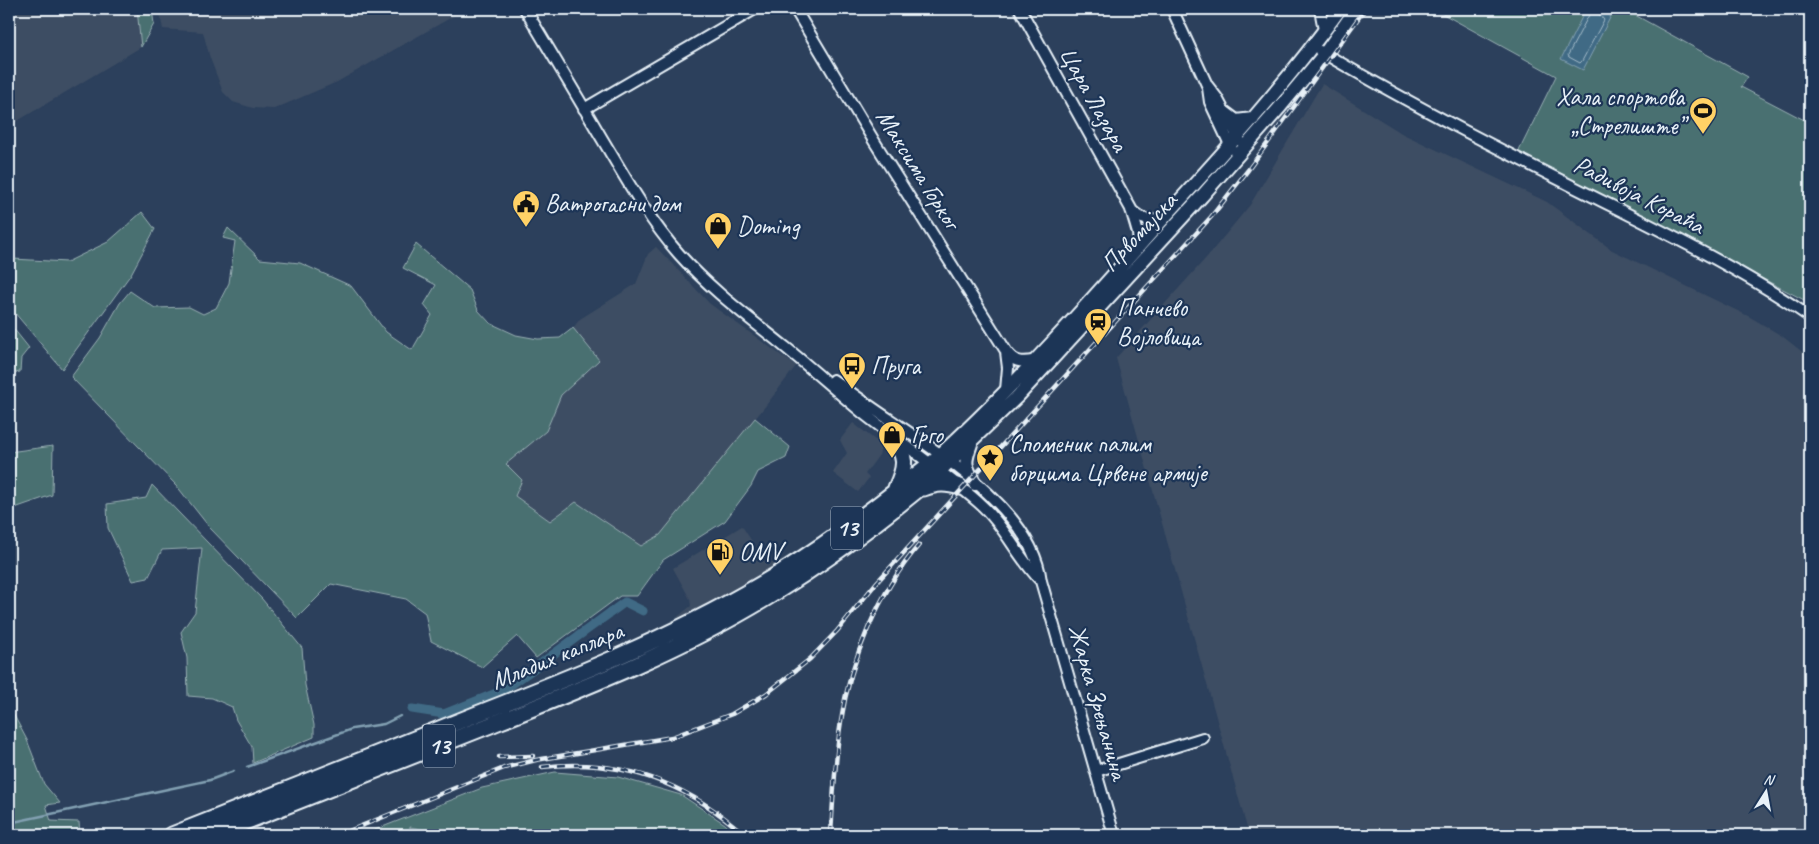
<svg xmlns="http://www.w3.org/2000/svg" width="1819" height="844" font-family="Caveat,sans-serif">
<rect width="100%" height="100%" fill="#2c405c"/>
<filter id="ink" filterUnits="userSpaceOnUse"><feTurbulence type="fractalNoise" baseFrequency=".02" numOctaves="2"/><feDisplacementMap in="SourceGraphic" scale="10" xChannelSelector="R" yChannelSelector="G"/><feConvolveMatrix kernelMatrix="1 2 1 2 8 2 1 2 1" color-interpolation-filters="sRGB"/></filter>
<g filter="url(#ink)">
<path fill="#3e4d63" d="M9,9H137L141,47L9,126Z
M159,9H466L337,82L274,109L253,108L233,102L223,92L210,58L203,32L163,29Z
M1322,84L1403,134L1547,202L1612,250L1750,317L1782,336L1810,358V835H1249L1116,358L1207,257L1250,205Z
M656,247L710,304L796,366L767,404L660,536L641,546L576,502L550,521L515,496L506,464L546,431L561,395L599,360L573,328L580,319L636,284L648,254Z
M853,423L879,443L881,448L879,455L865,474L869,478L858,492L833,473L847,453L840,440Z
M742,526L766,563L787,560L701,612L676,618L691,606L690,599L673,568Z"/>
<path fill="#4a6f71" stroke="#99b0b4" d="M137,9H152L154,24L141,47Z
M1434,9H1624L1748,77L1741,87L1810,123V303L1518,153L1556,76Z
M142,212L155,229L131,274L62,369L9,306V256L13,259L67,262L108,242Z
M228,228L260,259L300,263L351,286L386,332L412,350L432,315L424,305L436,285L403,268L416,244L470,290L478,310L490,323L516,335L538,339L560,338L573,328L599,360L561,395L546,431L506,464L522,480L515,496L550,521L576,502L641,546L660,535L755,418L790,447L786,458L758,472L751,486L725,521L663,560L637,596H620L536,658L517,636L482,667L431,641L425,613L406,599L331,584L297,618L210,528L176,485L71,377L100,338L120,303L130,291L155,308L189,307L203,314L216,308L229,283L235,241L223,238Z
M9,323L29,348L21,358L20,372L9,374Z
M53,446L52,495L9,510V452Z
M152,485L262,599L302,648L305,685L314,725V737L253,763L252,747L236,720L232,707L212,698L188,696L187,658L181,632L195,612L202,548L162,550L148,578L133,581L108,528L107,504L146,498Z
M9,706L27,740L44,784L60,803L46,805L51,821L79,822L80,835H9Z
M555,772L618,777L681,795L725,824L737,835H436L434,832L410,827V835H362L482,788Z"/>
<path fill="#406b85" stroke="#83a1b3" d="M1586,9H1598L1611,16L1583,70L1561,59Z"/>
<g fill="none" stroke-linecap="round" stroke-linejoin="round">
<path stroke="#a5bbca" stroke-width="1" d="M1590,9V13L1568,55L1569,57L1580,63L1582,61L1604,20L1598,13L1597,9"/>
<path stroke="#83a1b3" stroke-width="2.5" d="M247,767L352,729L384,724L400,716
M9,823L210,780L234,771"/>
<path stroke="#406b85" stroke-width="9" d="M412,709L444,714L504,690L625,602L643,611"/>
<defs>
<path id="minor" d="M525,9C550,51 576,94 601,137C625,177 648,219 679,254C711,290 748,317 785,347C811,368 836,391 863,413C901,443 941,470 978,502C1004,524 1017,557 1041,581
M795,9L874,141L1006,351C1014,362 1020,363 1033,361
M1020,9L1131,209L1138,233L1139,247
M1172,9L1207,85L1217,98L1240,141
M1320,9L1324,30
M1320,51C1417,108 1518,159 1618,209C1684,242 1750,275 1810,317
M1208,88L1210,102L1232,149
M584,109L755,9
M1131,210C1142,220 1150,222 1164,219
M1006,352L1008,368L1006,390
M833,380C853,394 872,408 892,421C945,457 1033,513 1041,581L1114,835
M1096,771L1203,738"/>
<path id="major" d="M1224,112L1236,121L1253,119
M971,444C963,466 966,465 975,484
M930,464C1013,389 1088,304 1162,220C1224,152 1286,84 1340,9
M940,471L1018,396L1202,196L1281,106L1325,53L1356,9"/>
<path id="highway" d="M893,436C906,458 907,464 896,488
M924,488C937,483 946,483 960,487
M172,835C274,795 375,755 477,714C574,676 670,638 760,585C820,550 876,507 930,464
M212,835C304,799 396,763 488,726C584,688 682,650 771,595C830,559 887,516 940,471"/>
</defs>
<use href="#minor" stroke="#e8f1f8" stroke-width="14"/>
<use href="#major" stroke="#e8f1f8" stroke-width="16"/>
<use href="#highway" stroke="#e8f1f8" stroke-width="19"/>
<use href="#minor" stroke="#1d3557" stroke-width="10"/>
<use href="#major" stroke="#1d3557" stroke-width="12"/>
<use href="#highway" stroke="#1d3557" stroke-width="15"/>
<defs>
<path id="rail" d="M499,757L533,756
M542,767C621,757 687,783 745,835
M339,835L504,768L536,760L672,737L732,714L766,694L810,659L837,631L877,582L1211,217L1248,170L1365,9
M831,835C833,797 835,759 841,721C850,660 879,592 919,545"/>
</defs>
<use href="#rail" stroke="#e8f1f8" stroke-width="4.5"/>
<use href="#rail" stroke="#1d3557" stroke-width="2.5" stroke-dasharray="8" stroke-linecap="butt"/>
</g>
</g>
<defs>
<symbol id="stadium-pin" viewBox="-11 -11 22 30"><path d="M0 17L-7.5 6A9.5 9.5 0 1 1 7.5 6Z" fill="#ffd166" stroke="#1d3557"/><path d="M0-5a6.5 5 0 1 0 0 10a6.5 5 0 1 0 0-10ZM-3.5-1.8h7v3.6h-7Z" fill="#111"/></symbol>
<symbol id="civic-pin" viewBox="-11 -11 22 30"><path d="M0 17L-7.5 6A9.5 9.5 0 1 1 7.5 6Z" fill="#ffd166" stroke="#1d3557"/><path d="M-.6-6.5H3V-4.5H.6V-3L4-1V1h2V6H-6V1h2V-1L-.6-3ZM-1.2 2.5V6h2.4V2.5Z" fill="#111"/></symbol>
<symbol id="shop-pin" viewBox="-11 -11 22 30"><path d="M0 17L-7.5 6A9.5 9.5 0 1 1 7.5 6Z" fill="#ffd166" stroke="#1d3557"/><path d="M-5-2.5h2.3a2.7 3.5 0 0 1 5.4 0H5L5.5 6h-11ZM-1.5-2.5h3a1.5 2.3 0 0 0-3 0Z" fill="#111"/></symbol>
<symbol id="station-pin" viewBox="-11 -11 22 30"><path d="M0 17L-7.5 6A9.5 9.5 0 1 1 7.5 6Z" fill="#ffd166" stroke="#1d3557"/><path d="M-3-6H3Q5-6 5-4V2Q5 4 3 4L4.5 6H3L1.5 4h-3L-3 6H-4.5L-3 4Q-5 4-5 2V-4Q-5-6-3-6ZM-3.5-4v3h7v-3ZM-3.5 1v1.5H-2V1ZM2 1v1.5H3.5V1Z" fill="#111"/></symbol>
<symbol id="bus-pin" viewBox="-11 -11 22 30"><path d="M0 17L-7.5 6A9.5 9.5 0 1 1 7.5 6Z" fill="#ffd166" stroke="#1d3557"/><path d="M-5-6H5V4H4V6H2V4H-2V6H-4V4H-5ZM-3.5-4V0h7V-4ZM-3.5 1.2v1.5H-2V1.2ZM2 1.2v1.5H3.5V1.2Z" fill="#111"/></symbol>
<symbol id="sight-pin" viewBox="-11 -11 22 30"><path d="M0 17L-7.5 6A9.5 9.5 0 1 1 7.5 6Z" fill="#ffd166" stroke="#1d3557"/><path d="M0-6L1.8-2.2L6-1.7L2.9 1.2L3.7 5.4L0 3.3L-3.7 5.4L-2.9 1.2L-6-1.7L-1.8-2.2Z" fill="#111"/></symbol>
<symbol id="fuel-pin" viewBox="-11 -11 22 30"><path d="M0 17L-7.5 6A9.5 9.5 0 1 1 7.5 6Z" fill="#ffd166" stroke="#1d3557"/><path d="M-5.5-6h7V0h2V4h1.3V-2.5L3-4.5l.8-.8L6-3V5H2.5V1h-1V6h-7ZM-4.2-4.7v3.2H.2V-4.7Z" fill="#111"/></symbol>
</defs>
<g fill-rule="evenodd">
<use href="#stadium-pin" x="1687" y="95" width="32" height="43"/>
<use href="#civic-pin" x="510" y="188" width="32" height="43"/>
<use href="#shop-pin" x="702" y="210" width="32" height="43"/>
<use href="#station-pin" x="1082" y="306" width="32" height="43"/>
<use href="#bus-pin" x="836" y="350" width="32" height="43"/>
<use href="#shop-pin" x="876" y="419" width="32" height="43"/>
<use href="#sight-pin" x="974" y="442" width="32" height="43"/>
<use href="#fuel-pin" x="704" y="536" width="32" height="43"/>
</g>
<g text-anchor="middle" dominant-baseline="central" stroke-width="4.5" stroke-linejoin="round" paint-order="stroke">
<g fill="#1d3557" stroke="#abb9c8" stroke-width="1">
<rect x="831" y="506.5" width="32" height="43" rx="4"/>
<rect x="423" y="724.5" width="32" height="43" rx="4"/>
</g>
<g font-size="24" font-weight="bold" fill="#e8f1f8">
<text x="847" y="528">13</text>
<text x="439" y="746">13</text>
</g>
<g font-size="25" fill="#e8f1f8" stroke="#1d3557" text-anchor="start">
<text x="1684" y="97" text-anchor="end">Хала спортова<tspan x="1684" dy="29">„Стрелиште”</tspan></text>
<text x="545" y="204">Ватрогасни дом</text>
<text x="737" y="226">Doming</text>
<text x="1117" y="308">Панчево<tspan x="1117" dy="29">Војловица</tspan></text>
<text x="871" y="366">Пруга</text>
<text x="911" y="435">Грго</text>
<text x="1009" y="444">Споменик палим<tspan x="1009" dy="29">борцима Црвене армије</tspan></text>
<text x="739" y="552">OMV</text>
</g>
<g font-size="25" fill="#e8f1f8" stroke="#1d3557">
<text transform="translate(1094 99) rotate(61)">Цара Лазара</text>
<text transform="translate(918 169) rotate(58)">Максима Горког</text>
<text transform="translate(1639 195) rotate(27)">Радивоја Кораћа</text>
<text transform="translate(1139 232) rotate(-47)">Првомајска</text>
<text transform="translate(557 656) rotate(-22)">Младих каплара</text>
<text transform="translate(1098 702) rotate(74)">Жарка Зрењанина</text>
</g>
</g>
<rect width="1819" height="844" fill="none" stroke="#1d3557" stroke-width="30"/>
<rect x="15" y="15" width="1789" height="814" fill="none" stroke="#e8f1f8" stroke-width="2" filter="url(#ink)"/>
<g transform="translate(1766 792) rotate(11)" stroke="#1d3557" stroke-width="4" paint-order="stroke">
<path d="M0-4L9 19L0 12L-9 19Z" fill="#e8f1f8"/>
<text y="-8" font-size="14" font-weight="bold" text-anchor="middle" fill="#e8f1f8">N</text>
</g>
</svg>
